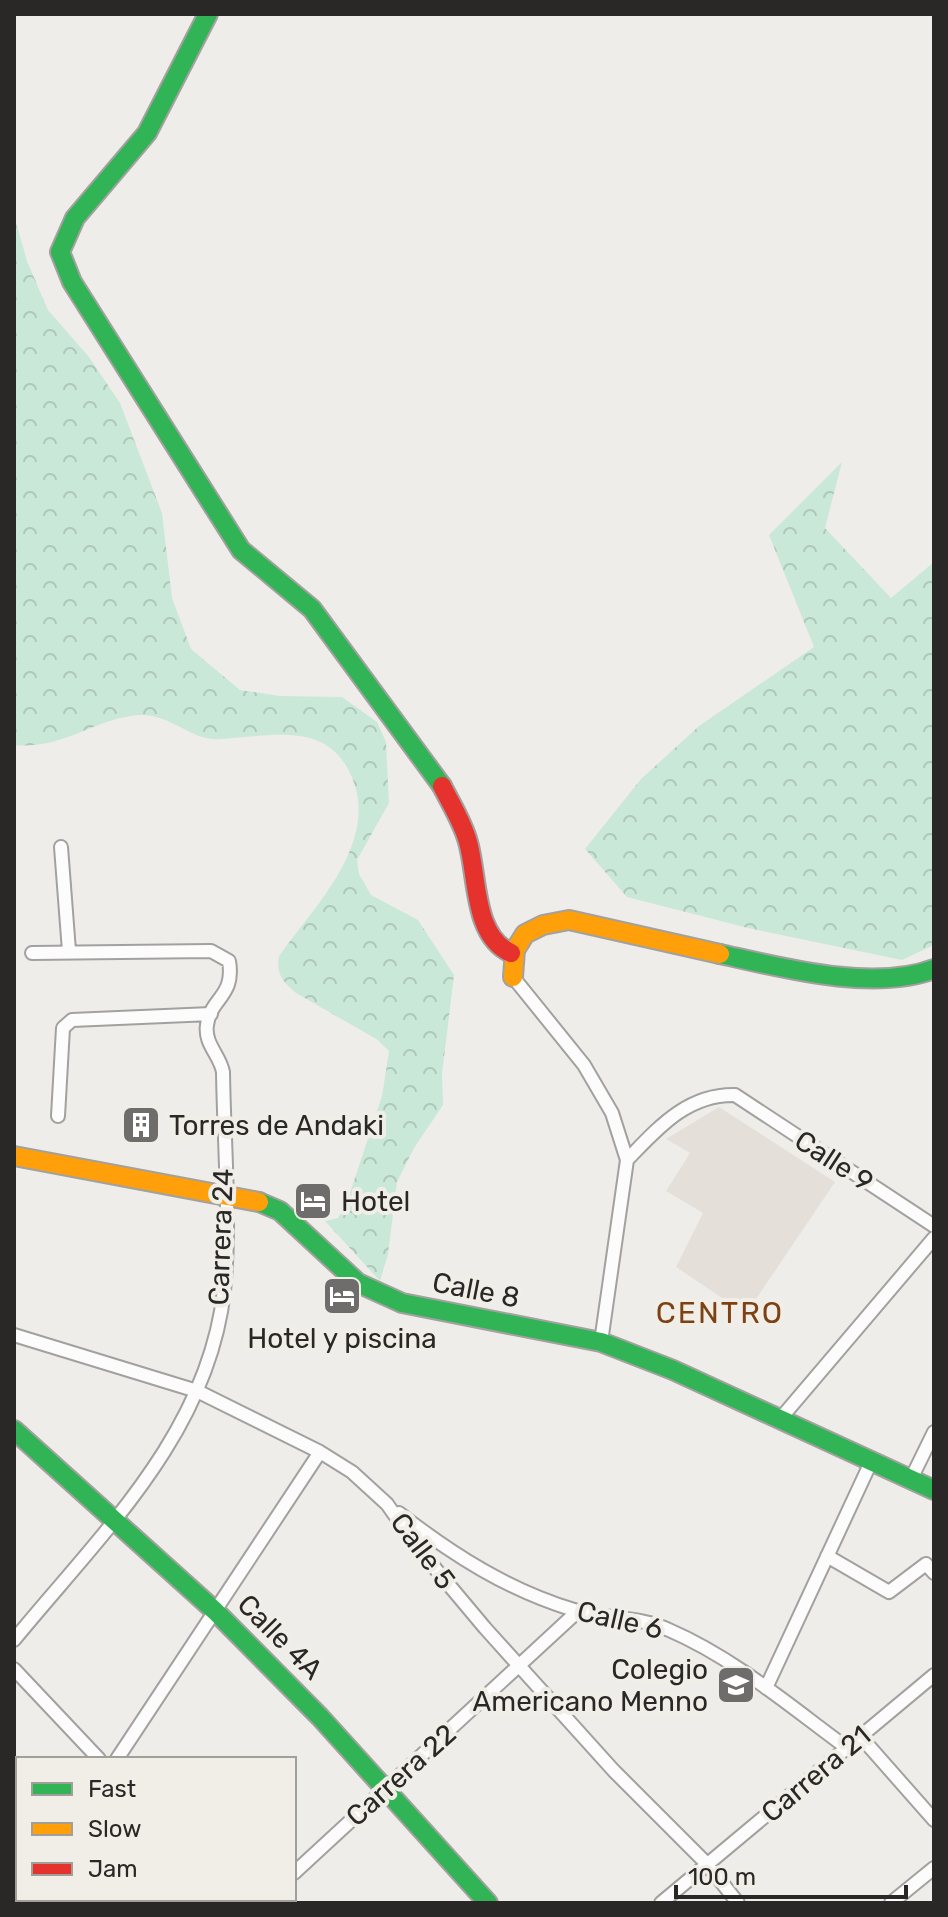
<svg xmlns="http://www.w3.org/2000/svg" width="948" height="1917" font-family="Rubik,sans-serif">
<defs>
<pattern id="forest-crowns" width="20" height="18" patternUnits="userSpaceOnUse" patternTransform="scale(2)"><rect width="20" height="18" fill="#cae8d8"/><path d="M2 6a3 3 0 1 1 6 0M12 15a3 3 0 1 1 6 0" fill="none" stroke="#aec7b9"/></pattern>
</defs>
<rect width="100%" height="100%" fill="#efedea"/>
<path fill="#e4e0d9" d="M719,1107L835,1182L746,1314L676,1267L703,1213L666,1191L690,1153L666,1139Z"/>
<path fill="url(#forest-crowns)" d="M14,215L27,261L48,310L89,357L120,403L162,513L172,598L191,649L240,690L280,696L342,697L377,722L386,742L389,803L357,860L359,874L371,895L418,920L454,975L442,1074L443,1105L414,1148L397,1182L388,1254L380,1281L325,1221L338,1218L346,1205L382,1096L389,1051L378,1040L296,993C282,981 276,974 279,956C314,907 378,844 353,780C330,720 273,736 222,739C187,742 170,709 130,716C89,723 58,750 14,745Z
M842,462L825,528L891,598L934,562V945L902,960L748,928L627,897L585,849L641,779L699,726L814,647L769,535Z"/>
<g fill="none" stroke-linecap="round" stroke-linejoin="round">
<defs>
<path id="street" d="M61,847L69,951
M513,977L584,1065L612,1113L627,1160L601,1342
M58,1116L63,1028L72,1020L211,1014
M627,1160C658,1128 687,1094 735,1095L934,1226
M14,1335L197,1391L320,1452L352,1472L387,1504L418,1548L485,1628L614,1771L707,1864L738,1903
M781,1418L934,1238
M911,1479L934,1432
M399,1513C453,1555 508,1590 574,1610C605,1619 639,1616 669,1630C734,1658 791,1707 847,1748
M827,1556L889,1592L926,1564L934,1573
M14,1640C100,1535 208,1434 224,1291C231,1219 224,1144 223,1072C220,1055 204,1044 207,1025C211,997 235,997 229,961L211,951L32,953
M14,1669L99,1759
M766,1688L871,1462
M860,1736L934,1820
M117,1759L320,1452
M294,1873L578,1611
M230,1899L234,1903
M22,1903L25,1899
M261,1903L265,1899
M661,1903L934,1675
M891,1903L934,1868"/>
<path id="fast" d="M208,14L147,133L75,218L60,252L72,282L241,550L312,609L442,786
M720,954C783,968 873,992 934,969
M259,1202L280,1211L358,1283L402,1303L601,1342L673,1370L934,1490
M14,1430L215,1611L320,1717L488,1903"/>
<path id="slow" d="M513,977L515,950L525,934L543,925L569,920L720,954
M14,1156L259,1202"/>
<path id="jam" d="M442,786C451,804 463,823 468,842C478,877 473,936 511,953"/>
</defs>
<use href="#street" stroke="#a3a19f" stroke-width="16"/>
<use href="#fast" stroke="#a3a19f" stroke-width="22"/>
<use href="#slow" stroke="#a3a19f" stroke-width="22"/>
<use href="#jam" stroke="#a3a19f" stroke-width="22"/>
<use href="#street" stroke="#fdfcfc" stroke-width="12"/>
<use href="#fast" stroke="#30b455" stroke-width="18"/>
<use href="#slow" stroke="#ff9f0a" stroke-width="18"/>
<use href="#jam" stroke="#e5322d" stroke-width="18"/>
</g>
<defs>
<symbol id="building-square" viewBox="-11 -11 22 22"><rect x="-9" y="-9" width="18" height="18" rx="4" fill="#6e6d6b" stroke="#f1eee8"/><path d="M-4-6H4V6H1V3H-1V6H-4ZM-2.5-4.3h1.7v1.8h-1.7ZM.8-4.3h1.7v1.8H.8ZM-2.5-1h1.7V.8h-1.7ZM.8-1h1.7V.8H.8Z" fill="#fff"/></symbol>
<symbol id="hotel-square" viewBox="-11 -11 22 22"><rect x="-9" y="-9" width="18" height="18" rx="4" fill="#6e6d6b" stroke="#f1eee8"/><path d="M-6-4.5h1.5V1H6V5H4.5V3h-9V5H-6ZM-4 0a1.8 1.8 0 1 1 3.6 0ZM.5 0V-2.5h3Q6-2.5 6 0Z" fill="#fff"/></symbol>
<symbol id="university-square" viewBox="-11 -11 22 22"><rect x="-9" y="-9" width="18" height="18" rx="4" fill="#6e6d6b" stroke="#f1eee8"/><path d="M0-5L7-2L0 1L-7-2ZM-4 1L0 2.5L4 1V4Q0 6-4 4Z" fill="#fff"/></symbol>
</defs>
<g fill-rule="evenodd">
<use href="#building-square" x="119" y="1103" width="44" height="44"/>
<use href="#hotel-square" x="291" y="1179" width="44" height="44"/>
<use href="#hotel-square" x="320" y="1274" width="44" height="44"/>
<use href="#university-square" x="714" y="1663" width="44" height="44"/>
</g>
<g text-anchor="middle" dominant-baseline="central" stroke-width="8" stroke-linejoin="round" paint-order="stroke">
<g font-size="28" fill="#292826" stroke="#f1eee8" text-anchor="start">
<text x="169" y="1125">Torres de Andaki</text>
<text x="341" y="1201">Hotel</text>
<text x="342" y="1338" text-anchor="middle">Hotel y piscina</text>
<text x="708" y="1669" text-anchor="end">Colegio<tspan x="708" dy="32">Americano Menno</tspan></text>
</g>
<g font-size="28" fill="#292826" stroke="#f1eee8">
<text transform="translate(834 1161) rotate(33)">Calle 9</text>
<text transform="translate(221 1237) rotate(-88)">Carrera 24</text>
<text transform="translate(476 1290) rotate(11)">Calle 8</text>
<text transform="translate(423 1551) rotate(53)">Calle 5</text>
<text transform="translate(620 1620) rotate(13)">Calle 6</text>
<text transform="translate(280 1637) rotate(45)">Calle 4A</text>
<text transform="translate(816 1774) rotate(-40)">Carrera 21</text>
<text transform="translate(401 1775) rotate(-42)">Carrera 22</text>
</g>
<g font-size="30" letter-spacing="2" fill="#7d4113" stroke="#f1eee8">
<text x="720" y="1313">CENTRO</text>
</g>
</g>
<rect width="948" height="1917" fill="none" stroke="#292826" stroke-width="32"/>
<rect x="16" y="1757" width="280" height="144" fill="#f1eee8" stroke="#a19f9a" stroke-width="2"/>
<rect x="32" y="1783" width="40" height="12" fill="#30b455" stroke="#a19f9a" stroke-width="2"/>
<text x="88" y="1797" font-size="24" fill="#292826">Fast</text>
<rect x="32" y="1823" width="40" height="12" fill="#ff9f0a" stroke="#a19f9a" stroke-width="2"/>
<text x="88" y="1837" font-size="24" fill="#292826">Slow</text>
<rect x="32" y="1863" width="40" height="12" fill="#e5322d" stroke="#a19f9a" stroke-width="2"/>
<text x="88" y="1877" font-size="24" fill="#292826">Jam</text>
<path d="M676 1885v12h230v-12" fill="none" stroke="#292826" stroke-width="4"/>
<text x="688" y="1885" font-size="24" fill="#292826" stroke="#f1eee8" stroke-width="6" paint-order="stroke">100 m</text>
</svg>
